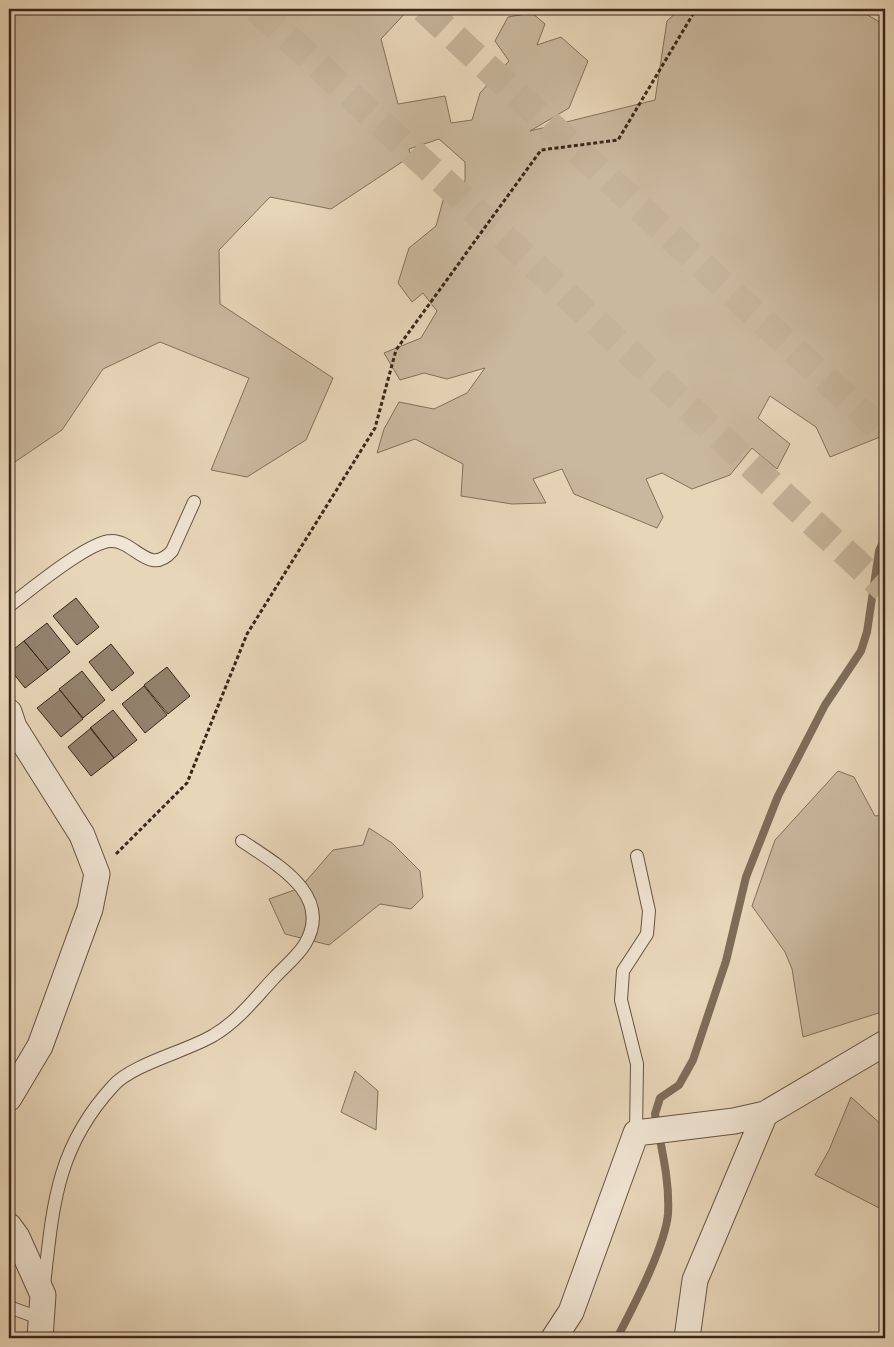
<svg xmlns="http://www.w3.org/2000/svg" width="894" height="1347" font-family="'Libre Caslon Text',serif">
<rect width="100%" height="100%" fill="#e8d6b9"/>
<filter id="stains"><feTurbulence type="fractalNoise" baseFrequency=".004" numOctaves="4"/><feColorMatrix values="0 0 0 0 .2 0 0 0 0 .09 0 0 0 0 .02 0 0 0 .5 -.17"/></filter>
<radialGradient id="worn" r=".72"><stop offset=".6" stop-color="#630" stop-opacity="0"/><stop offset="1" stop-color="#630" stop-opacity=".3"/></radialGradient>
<path fill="#cab89e" stroke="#82705c" d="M9,9H409L381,39L398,104L445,96L451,123L472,120L480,93L509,61L495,41L508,17L532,13L545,24L537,45L561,37L588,61L569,108L530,131L655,100L667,21L680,9H857L885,25V435L830,457L816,427L770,396L758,418L790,444L777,469L752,448L730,475L692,489L662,473L646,479L663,517L657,528L574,494L562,469L533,479L546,503L512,504L461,496L463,464L415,439L377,453L384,429L399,402L434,409L467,393L485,368L447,379L424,373L400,380L384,353L421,338L437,311L423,293L412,302L398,283L409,248L436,226L444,197L465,181V162L439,139L409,149L411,156L331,209L270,197L219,250L220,304L333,378L306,440L247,477L211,470L249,378L160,342L103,369L62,430L9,466Z
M838,771L854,777L875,816L885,815V1011L803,1037L792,969L785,952L752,906L775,840Z
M369,828L392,843L420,871L423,897L411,909L380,904L329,945L285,934L269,899L300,888L333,850L363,845Z
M355,1071L378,1091L376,1130L341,1112Z
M851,1097L885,1128V1211L815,1175L829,1150Z"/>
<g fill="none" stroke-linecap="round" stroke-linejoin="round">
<path stroke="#7e6c59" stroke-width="8" d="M617,1338C633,1307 665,1247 668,1214C670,1180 661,1147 655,1114L660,1098L679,1085L693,1060L726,961L746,877L778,796L825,705L861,651L867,632L879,551L885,538"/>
</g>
<path fill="#94826d" stroke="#39271a" d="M76,598L99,627L77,645L53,616Z
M47,623L70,652L48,670L24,641Z
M24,641L48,670L25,688L9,668V653Z
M111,644L134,673L112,691L89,662Z
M167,667L190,696L168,714L144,685Z
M82,671L105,700L83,718L59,689Z
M144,686L167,715L145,733L122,704Z
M60,690L83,719L61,737L37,708Z
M113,710L137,740L114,758L90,728Z
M91,728L114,758L91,776L68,747Z"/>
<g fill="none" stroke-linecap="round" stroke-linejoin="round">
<path stroke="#c5b399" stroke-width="28" stroke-dasharray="28 14" stroke-linecap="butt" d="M257,9L885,589
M424,9L885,434"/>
<defs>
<path id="lane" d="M9,606C29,591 89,541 111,541C134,540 149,577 172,551L194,502
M636,1133L637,1064L621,1000L623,971L647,934L649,911L637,856
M44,1285C53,1206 56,1148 113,1086C132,1064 188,1051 214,1035C238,1021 256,997 274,978C284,967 298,956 305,944C334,895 276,864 242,841
M9,1307L42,1319"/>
<path id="street" d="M9,712L14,727L82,835L97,874L90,909L40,1046L9,1098
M9,1226L17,1237L43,1295L40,1338
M554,1338L571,1312L636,1133L734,1121L765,1114L885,1043
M687,1338L695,1280L765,1114"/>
</defs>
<use href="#lane" stroke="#655342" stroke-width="14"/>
<use href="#street" stroke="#655342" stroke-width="27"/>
<path stroke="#39271a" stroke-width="3" stroke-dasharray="4 2.5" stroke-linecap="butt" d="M116,854L187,783L247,634L375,428L396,350L541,150L618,140L696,9"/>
<use href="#lane" stroke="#f0e4d2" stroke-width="12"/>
<use href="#street" stroke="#f0e4d2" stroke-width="25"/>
</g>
<rect width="894" height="1347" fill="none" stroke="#e8d6b9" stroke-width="30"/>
<rect x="10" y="10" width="874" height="1327" fill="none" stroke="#39271a" stroke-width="2.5"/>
<rect x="15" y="15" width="864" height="1317" fill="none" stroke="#39271a"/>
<rect width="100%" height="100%" filter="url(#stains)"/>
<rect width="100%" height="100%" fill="url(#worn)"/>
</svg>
